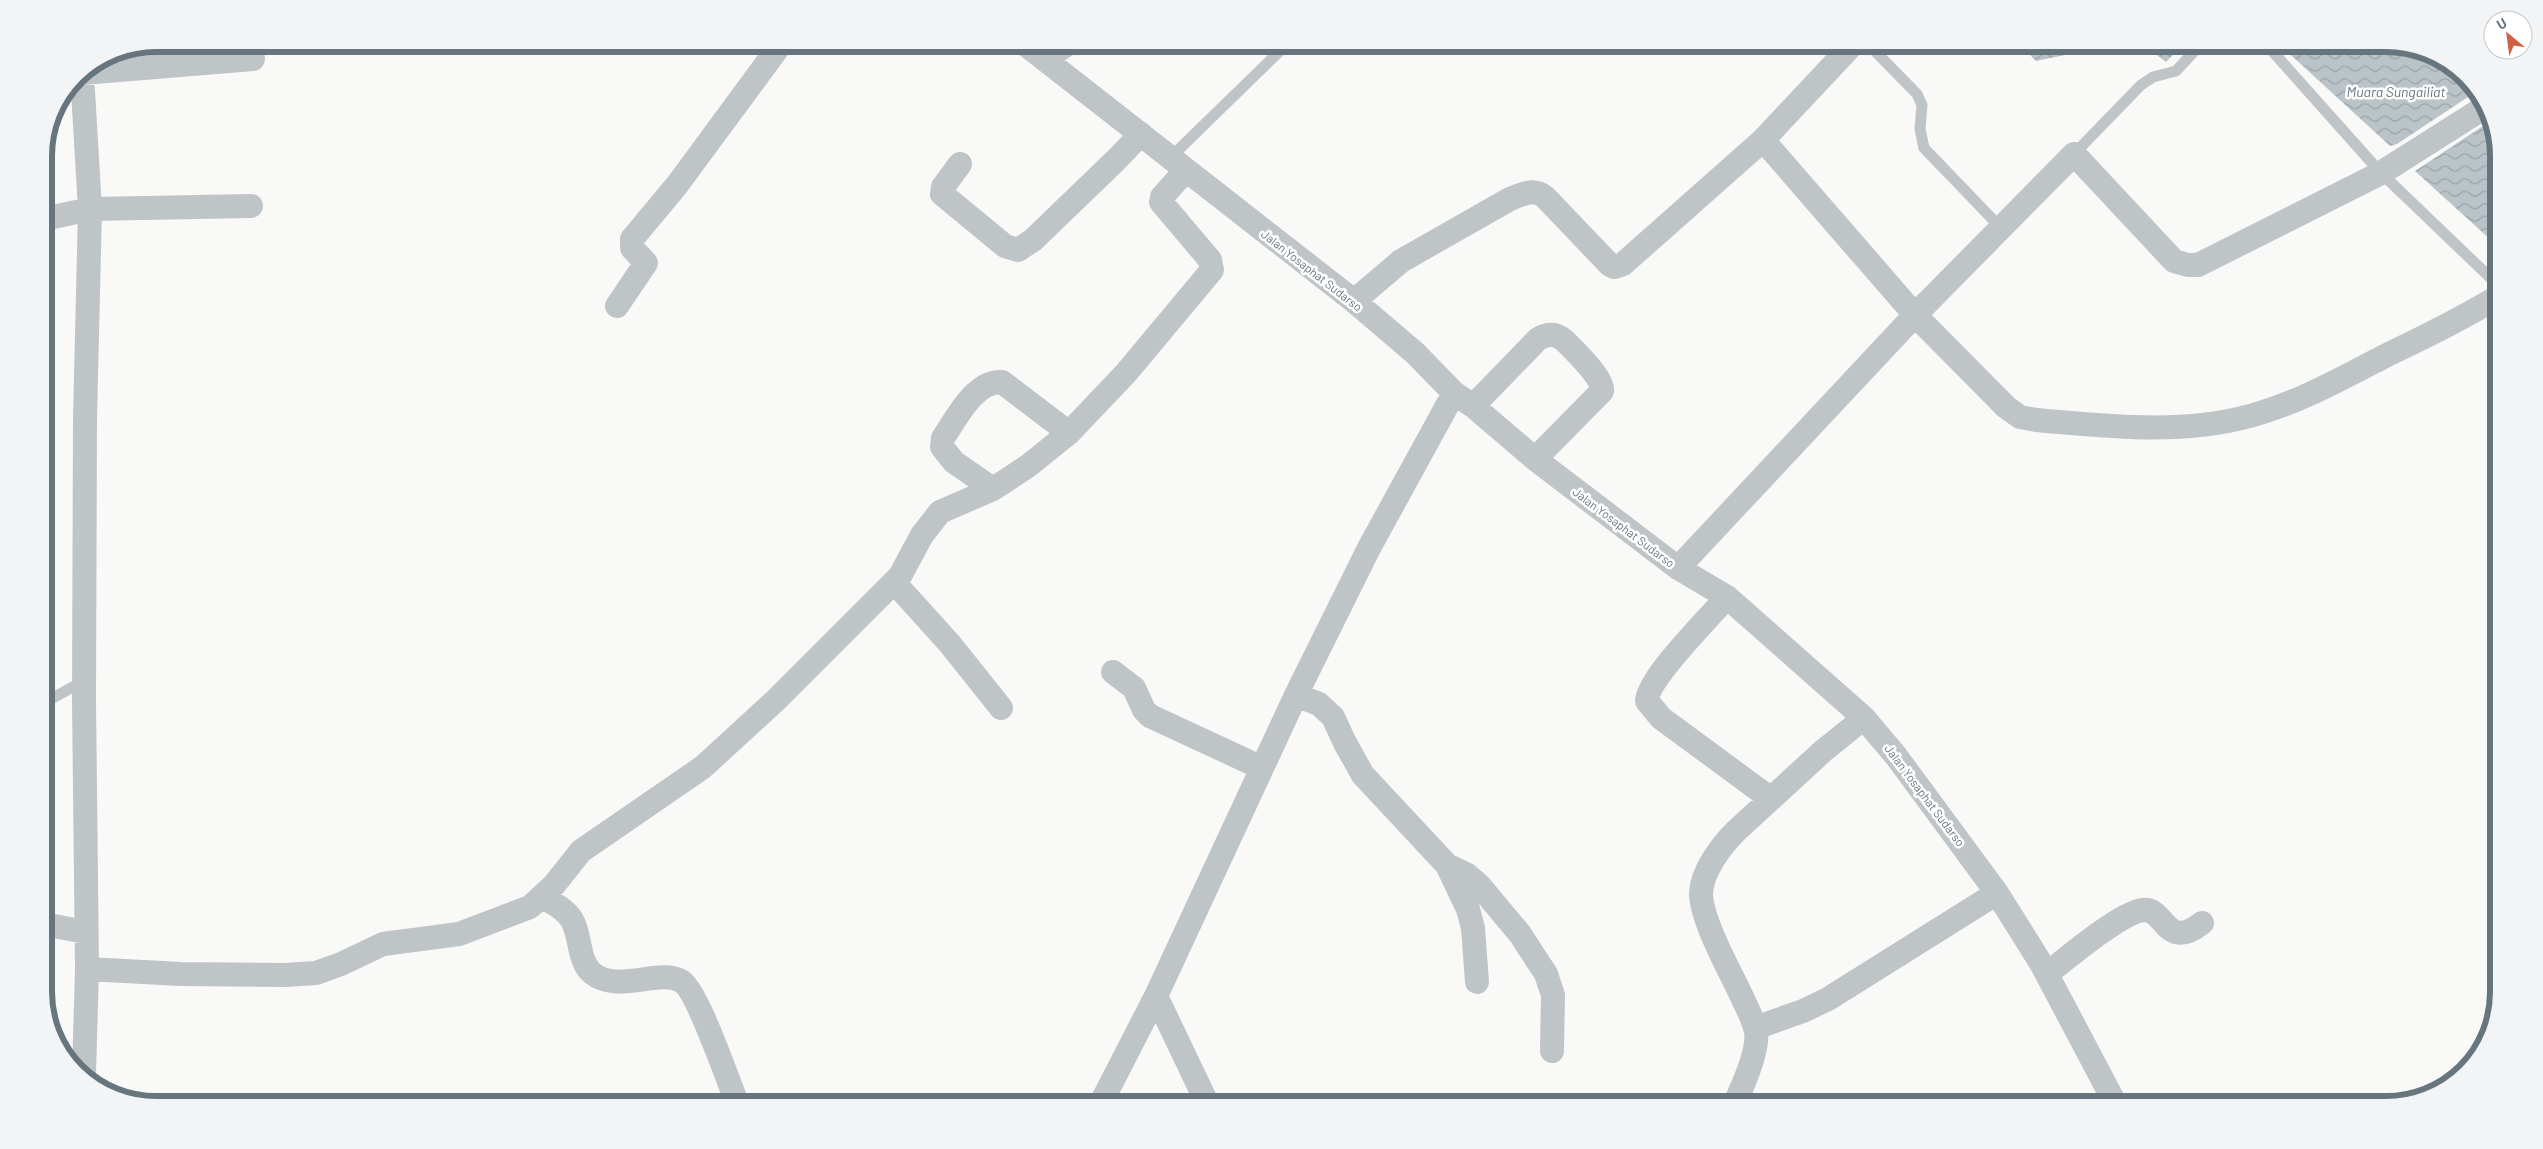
<svg xmlns="http://www.w3.org/2000/svg" width="2543" height="1149" font-family="Barlow,sans-serif">
<defs>
<pattern id="water-waves" width="16" height="10" patternUnits="userSpaceOnUse" patternTransform="scale(1.25)"><rect width="16" height="10" fill="#bac4c8"/><path d="M0 5q4-4 8 0t8 0" fill="none" stroke="#9ba4a8"/></pattern>
</defs>
<rect width="100%" height="100%" fill="#f9f9f8"/>
<path fill="url(#water-waves)" d="M2020,44H2106L2108,46L2036,61Z
M2143,44H2183L2166,62Z
M2279,44H2386L2430,52L2477,91L2397,144L2390,146Z
M2489,122L2499,150V234L2492,241L2415,171Z"/>
<g fill="none" stroke-linecap="round" stroke-linejoin="round">
<path stroke="#bfc4c7" stroke-width="11" d="M1868,44L1917,94L1922,105L1920,129L1924,148L2001,228
M2266,44L2381,173L2499,286
M2074,154L2141,85L2153,77L2176,71L2201,44
M1170,158L1287,44
M44,703L85,680"/>
<path stroke="#bfc4c7" stroke-width="24" d="M1025,44L1354,301L1415,353L1454,393L1473,406L1535,459L1678,568L1727,597L1864,718L1896,756L1997,893L2042,965L2116,1105
M1045,59L1068,44
M83,73L253,59
M82,74L90,209L85,419L84,699L87,969L84,1073
M1763,140L1915,315L2006,407L2020,417L2036,420C2107,426 2180,435 2250,416C2298,403 2341,379 2385,356C2424,337 2462,319 2499,296
M960,164L943,187L942,194L1005,246L1018,250L1033,240L1116,160L1141,134
M44,219L90,209L251,206
M1354,301L1401,261L1510,199C1523,194 1533,188 1545,197L1610,265L1614,267L1623,264L1763,140L1853,44
M617,306L646,263L632,248V239L677,185L781,44
M1473,406L1538,339C1548,333 1556,333 1565,341C1574,350 1605,380 1602,391L1535,459
M993,489L954,462L942,447L943,438C956,419 975,380 1002,382L1069,433
M1678,568L1915,315L2074,154L2174,261L2188,265H2198L2381,173L2485,107
M894,582L950,644L1001,708
M1727,597C1710,617 1647,679 1647,701L1661,718L1771,799
M1113,672L1134,688L1144,710L1150,716L1262,768
M1296,695L1319,704L1333,717L1345,743L1363,775L1447,865L1468,909L1473,928L1477,982
M1447,865L1466,874L1479,885L1520,934L1546,974L1553,995L1552,1051
M542,897C553,903 565,909 572,920C581,936 578,961 592,973C617,994 660,968 681,981C697,989 729,1084 738,1105
M44,924L85,932
M87,969L181,974L285,975L316,973L341,964L383,944L459,934L530,907L554,885L581,851L703,767L776,700L900,576L922,535L940,512L993,489L1028,466L1069,433L1126,373L1212,270L1210,260L1161,202L1162,197L1185,171
M2047,974C2067,958 2120,913 2143,910C2165,907 2165,952 2202,923
M1156,996L1208,1105
M1755,1028L1803,1011L1828,999L1997,893
M1100,1105L1156,996L1296,695L1369,548L1454,393
M1734,1105C1742,1088 1759,1051 1756,1032C1754,1020 1747,1008 1742,997C1730,971 1701,920 1701,893C1702,871 1721,846 1736,831L1823,751L1864,718"/>
</g>
<g text-anchor="middle" dominant-baseline="central" stroke-width="5" stroke-linejoin="round" paint-order="stroke">
<g font-size="12" fill="#67757f" stroke="#fff">
<text transform="translate(1312 270) rotate(38)">Jalan Yosaphat Sudarso</text>
<text transform="translate(1624 527) rotate(37)">Jalan Yosaphat Sudarso</text>
<text transform="translate(1925 795) rotate(53)">Jalan Yosaphat Sudarso</text>
</g>
<g font-size="14" font-style="italic" fill="#637378" stroke="#fff">
<text x="2396" y="91">Muara Sungailiat</text>
</g>
</g>
<path d="M0 0H2543V1149H0ZM156 52H2386A104 104 0 0 1 2490 156V992A104 104 0 0 1 2386 1096H156A104 104 0 0 1 52 992V156A104 104 0 0 1 156 52Z" fill="#f3f4f5" fill-rule="evenodd"/>
<path fill="none" stroke="#67757f" stroke-width="6" d="M156 52H2386A104 104 0 0 1 2490 156V992A104 104 0 0 1 2386 1096H156A104 104 0 0 1 52 992V156A104 104 0 0 1 156 52Z"/>
<g transform="translate(2508 35) rotate(331)"><circle r="24" fill="#ffffff" stroke="#c2c8cc"/>
<path d="M0-4L9 19L0 12L-9 19Z" fill="#cf6042"/>
<text y="-8" font-size="14" font-weight="bold" text-anchor="middle" fill="#67757f">U</text>
</g>
</svg>
